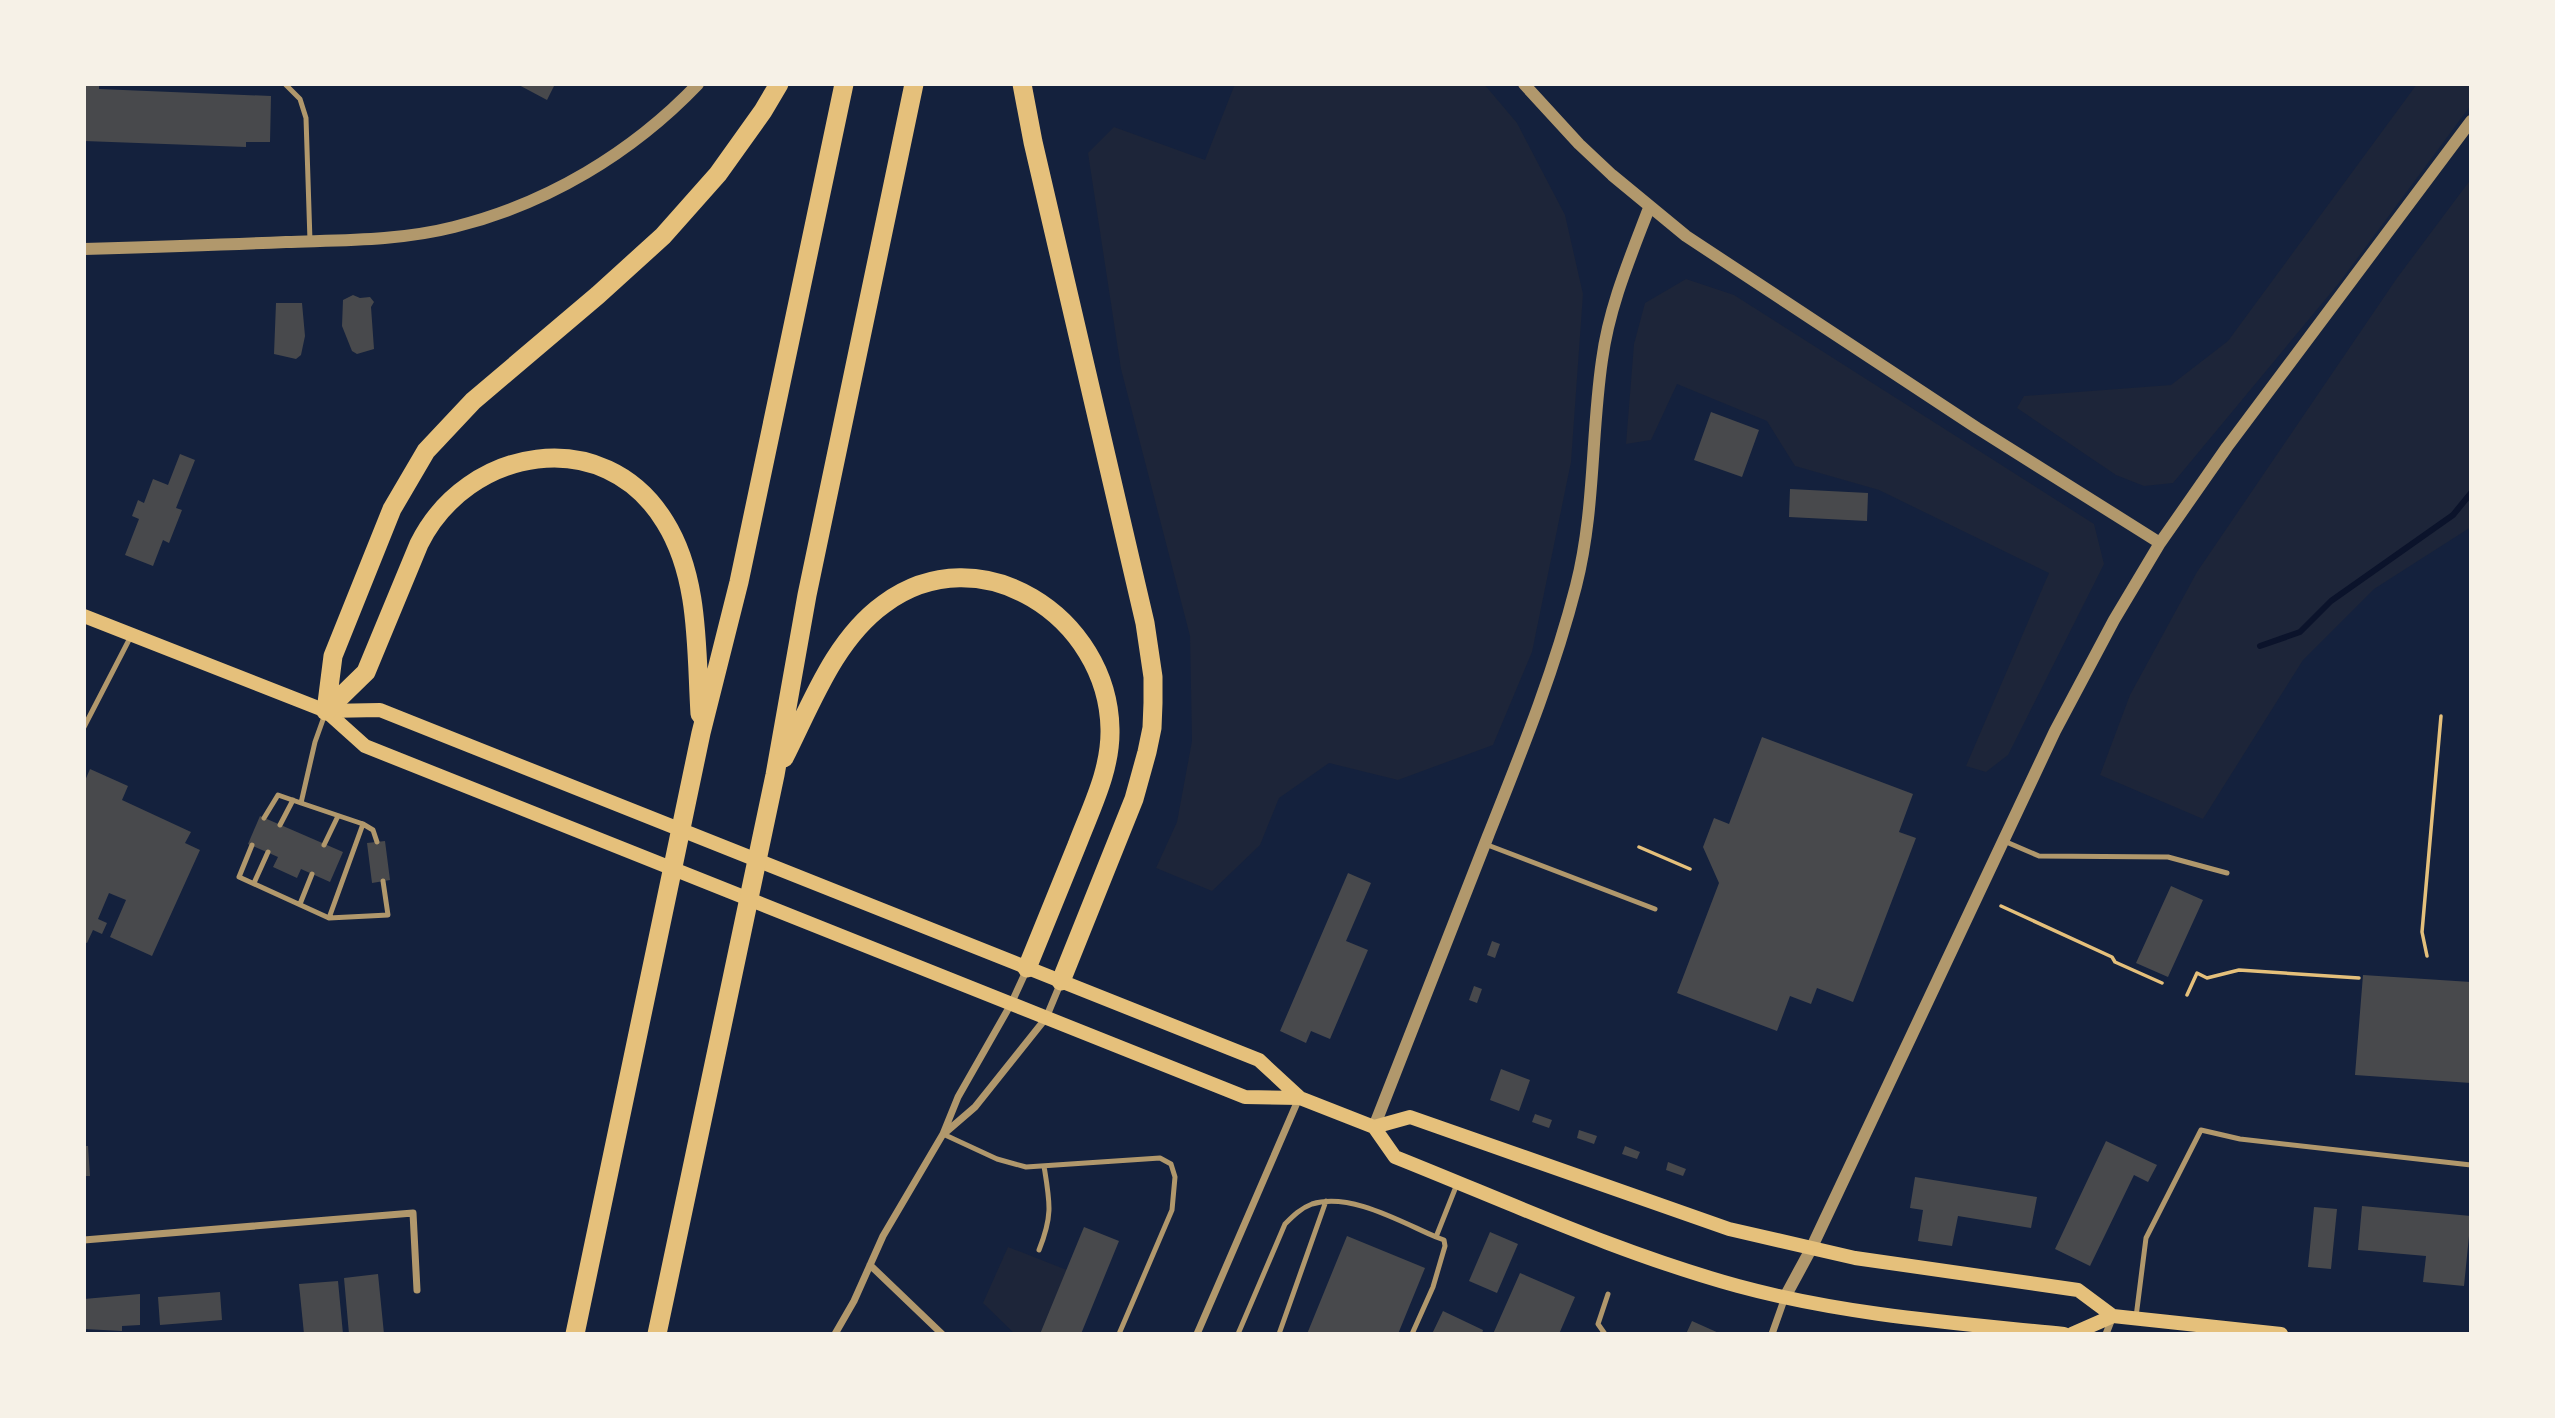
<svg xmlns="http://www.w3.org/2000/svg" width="2555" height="1418" font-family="'Exo 2',sans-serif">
<rect width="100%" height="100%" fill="#14213d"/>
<path fill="#1d2539" d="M1235,84H1484L1517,123L1565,215L1583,294L1571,462L1532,652L1493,745L1398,780L1329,763L1279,798L1260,845L1212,891L1156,868L1177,822L1192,741L1190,636L1121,369L1088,153L1114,127L1205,160Z
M2417,84H2471V105L2339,283L2173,483L2144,486L2116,475L2017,408L2024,396L2171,385L2228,341Z
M2471,179V527L2374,589L2303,660L2203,819L2100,775L2130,695L2197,572L2397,278Z
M1686,279L1734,295L2094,524L2104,564L2008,755L1986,772L1966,766L2049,573L1879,490L1795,466L1767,421L1677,384L1651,440L1626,444L1634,344L1645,303Z
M1008,1247L1067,1270L1040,1334H1015L983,1303Z"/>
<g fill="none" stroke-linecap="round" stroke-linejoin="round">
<path stroke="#0b132b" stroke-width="6" d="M2260,646L2300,632L2331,601L2453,515L2471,493"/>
</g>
<path fill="#48494c" d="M84,84H99V89L271,96L270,142H246V147L84,141Z
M517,84H555L547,100Z
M353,295L360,298L370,297L374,302L371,307L374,349L357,354L352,351L342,326L343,300Z
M276,303H302L305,336L301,355L296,359L274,354Z
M1711,412L1759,430L1742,477L1694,460Z
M180,454L195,460L176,508L182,510L169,543L163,540L153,566L125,555L139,519L132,516L138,500L144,503L153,479L168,485Z
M1790,489L1868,493L1867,521L1789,517Z
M1762,737L1913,794L1899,832L1916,838L1853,1002L1817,988L1811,1004L1790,996L1777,1031L1677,993L1719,883L1703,847L1714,818L1729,824Z
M90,769L128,786L122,800L191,832L185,843L200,850L152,956L110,937L126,900L109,893L98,919L107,923L102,934L93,930L87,943L84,942V783Z
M260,816L343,852L330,882L301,869L297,878L273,867L278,857L248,844Z
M385,841L390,880L372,883L367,843Z
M1348,873L1371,883L1346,941L1368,950L1330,1039L1311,1031L1306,1043L1280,1031Z
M2171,886L2203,900L2168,977L2136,963Z
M1492,941L1500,944L1495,958L1487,955Z
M2363,975L2471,982V1083L2355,1075Z
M1474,986L1482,989L1477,1003L1469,1000Z
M1501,1069L1530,1080L1519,1111L1490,1100Z
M1535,1114L1552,1120L1549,1128L1532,1122Z
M1579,1130L1597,1136L1594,1144L1577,1138Z
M2106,1141L2157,1165L2148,1182L2134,1175L2090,1266L2055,1249Z
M84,1146H88L90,1176H84Z
M1625,1146L1640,1152L1637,1159L1622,1154Z
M1668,1162L1686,1169L1683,1176L1666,1170Z
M1915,1177L2037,1197L2031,1228L1958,1216L1952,1246L1918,1241L1923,1210L1910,1208Z
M2362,1206L2471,1216L2464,1286L2423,1282L2426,1256L2358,1250Z
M2314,1207L2337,1209L2331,1269L2308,1267Z
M1084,1227L1119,1241L1081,1334H1040Z
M1490,1232L1518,1244L1497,1293L1469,1281Z
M1347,1236L1425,1268L1398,1334H1307Z
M1520,1273L1575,1297L1559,1334H1493Z
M378,1274L384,1334H349L344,1278Z
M338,1281L343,1334H304L299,1284Z
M220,1292L222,1320L160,1325L158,1297Z
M140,1294V1325L122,1326V1331L84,1329V1299Z
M1443,1311L1483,1330L1482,1334H1432Z
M1692,1321L1721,1334H1686Z"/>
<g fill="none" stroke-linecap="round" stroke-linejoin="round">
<path stroke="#e5c07b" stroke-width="3.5" d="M1639,847L1690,869
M2001,906L2112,957L2115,962L2162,983
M2427,956L2422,932L2441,716
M2187,995L2197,973L2207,978L2239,970L2359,978"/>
<path stroke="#b1986c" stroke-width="5" d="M285,84L300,99L306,118L310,241
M84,727L131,636
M264,818L278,795L301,803
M363,824L373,830L377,842
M280,825L293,800
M2004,841L2039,856L2168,857L2227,873
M1485,844L1655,909
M252,845L239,877L329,918L363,824L301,803L315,742L325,714
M324,845L338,816
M254,883L268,852
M300,904L312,874
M329,918L388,915L383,881
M943,1134L997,1159L1026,1167L1160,1158L1171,1164L1175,1177L1172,1210L1119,1334
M1039,1250C1053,1215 1050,1203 1044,1166
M2136,1317L2146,1238L2201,1130L2240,1139L2471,1165
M1238,1334L1285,1224C1293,1216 1301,1208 1312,1204C1350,1192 1401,1222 1436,1237
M1279,1334L1326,1201
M1412,1334L1433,1287L1445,1246L1444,1240L1436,1237L1457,1184
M1605,1334L1598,1324L1608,1294"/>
<path stroke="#b1986c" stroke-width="7" d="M946,1132L975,1107L1046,1018L1061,982
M84,1240L413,1213L417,1290
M870,1265L942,1334
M835,1334L854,1301L883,1236L943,1134L958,1097L1011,1004L1027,969
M1197,1334L1299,1098
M1772,1334L1785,1297
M2106,1334L2113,1316"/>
<path stroke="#b1986c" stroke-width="12" d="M1524,84L1579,144L1612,175L1686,236L1977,428L2160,543
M84,249C151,247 218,245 286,242C342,240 399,241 454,227C547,204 632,153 698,84
M1374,1127C1412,1030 1450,933 1488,836C1521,753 1554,672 1576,586C1595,512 1591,435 1602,360C1609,307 1630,258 1649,208
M1785,1297L1811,1249L2055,731L2114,620L2160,543L2227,447L2471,121"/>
<path stroke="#e5c07b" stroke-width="14" d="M84,616L326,711L365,746L1245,1097L1300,1098L1374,1127L1395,1157C1508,1202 1621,1254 1738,1286C1845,1315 1955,1323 2064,1334
M326,711L380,710L1259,1060L1300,1098
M1374,1127L1410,1117L1729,1229L1855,1258L2078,1290L2113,1316
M2072,1334L2113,1316L2281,1334"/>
<path stroke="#e5c07b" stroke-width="19" d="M1022,84L1033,142L1145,623L1153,677V703L1152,728L1147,752L1134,799L1061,981
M326,711L333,656L392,509L426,451L473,401L598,295L663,236L718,174L763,111L779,84
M326,711L366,672L419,544C467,447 604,422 665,522C700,578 696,651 700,714
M784,758C811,705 834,640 884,604C980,533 1108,617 1110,729C1111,770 1091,808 1077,845C1060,886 1044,927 1027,968
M575,1334L701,733L739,582L844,84
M657,1334L775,775L807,595L914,84"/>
</g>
<rect width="2555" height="1418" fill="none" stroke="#f6f1e7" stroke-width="172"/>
</svg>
